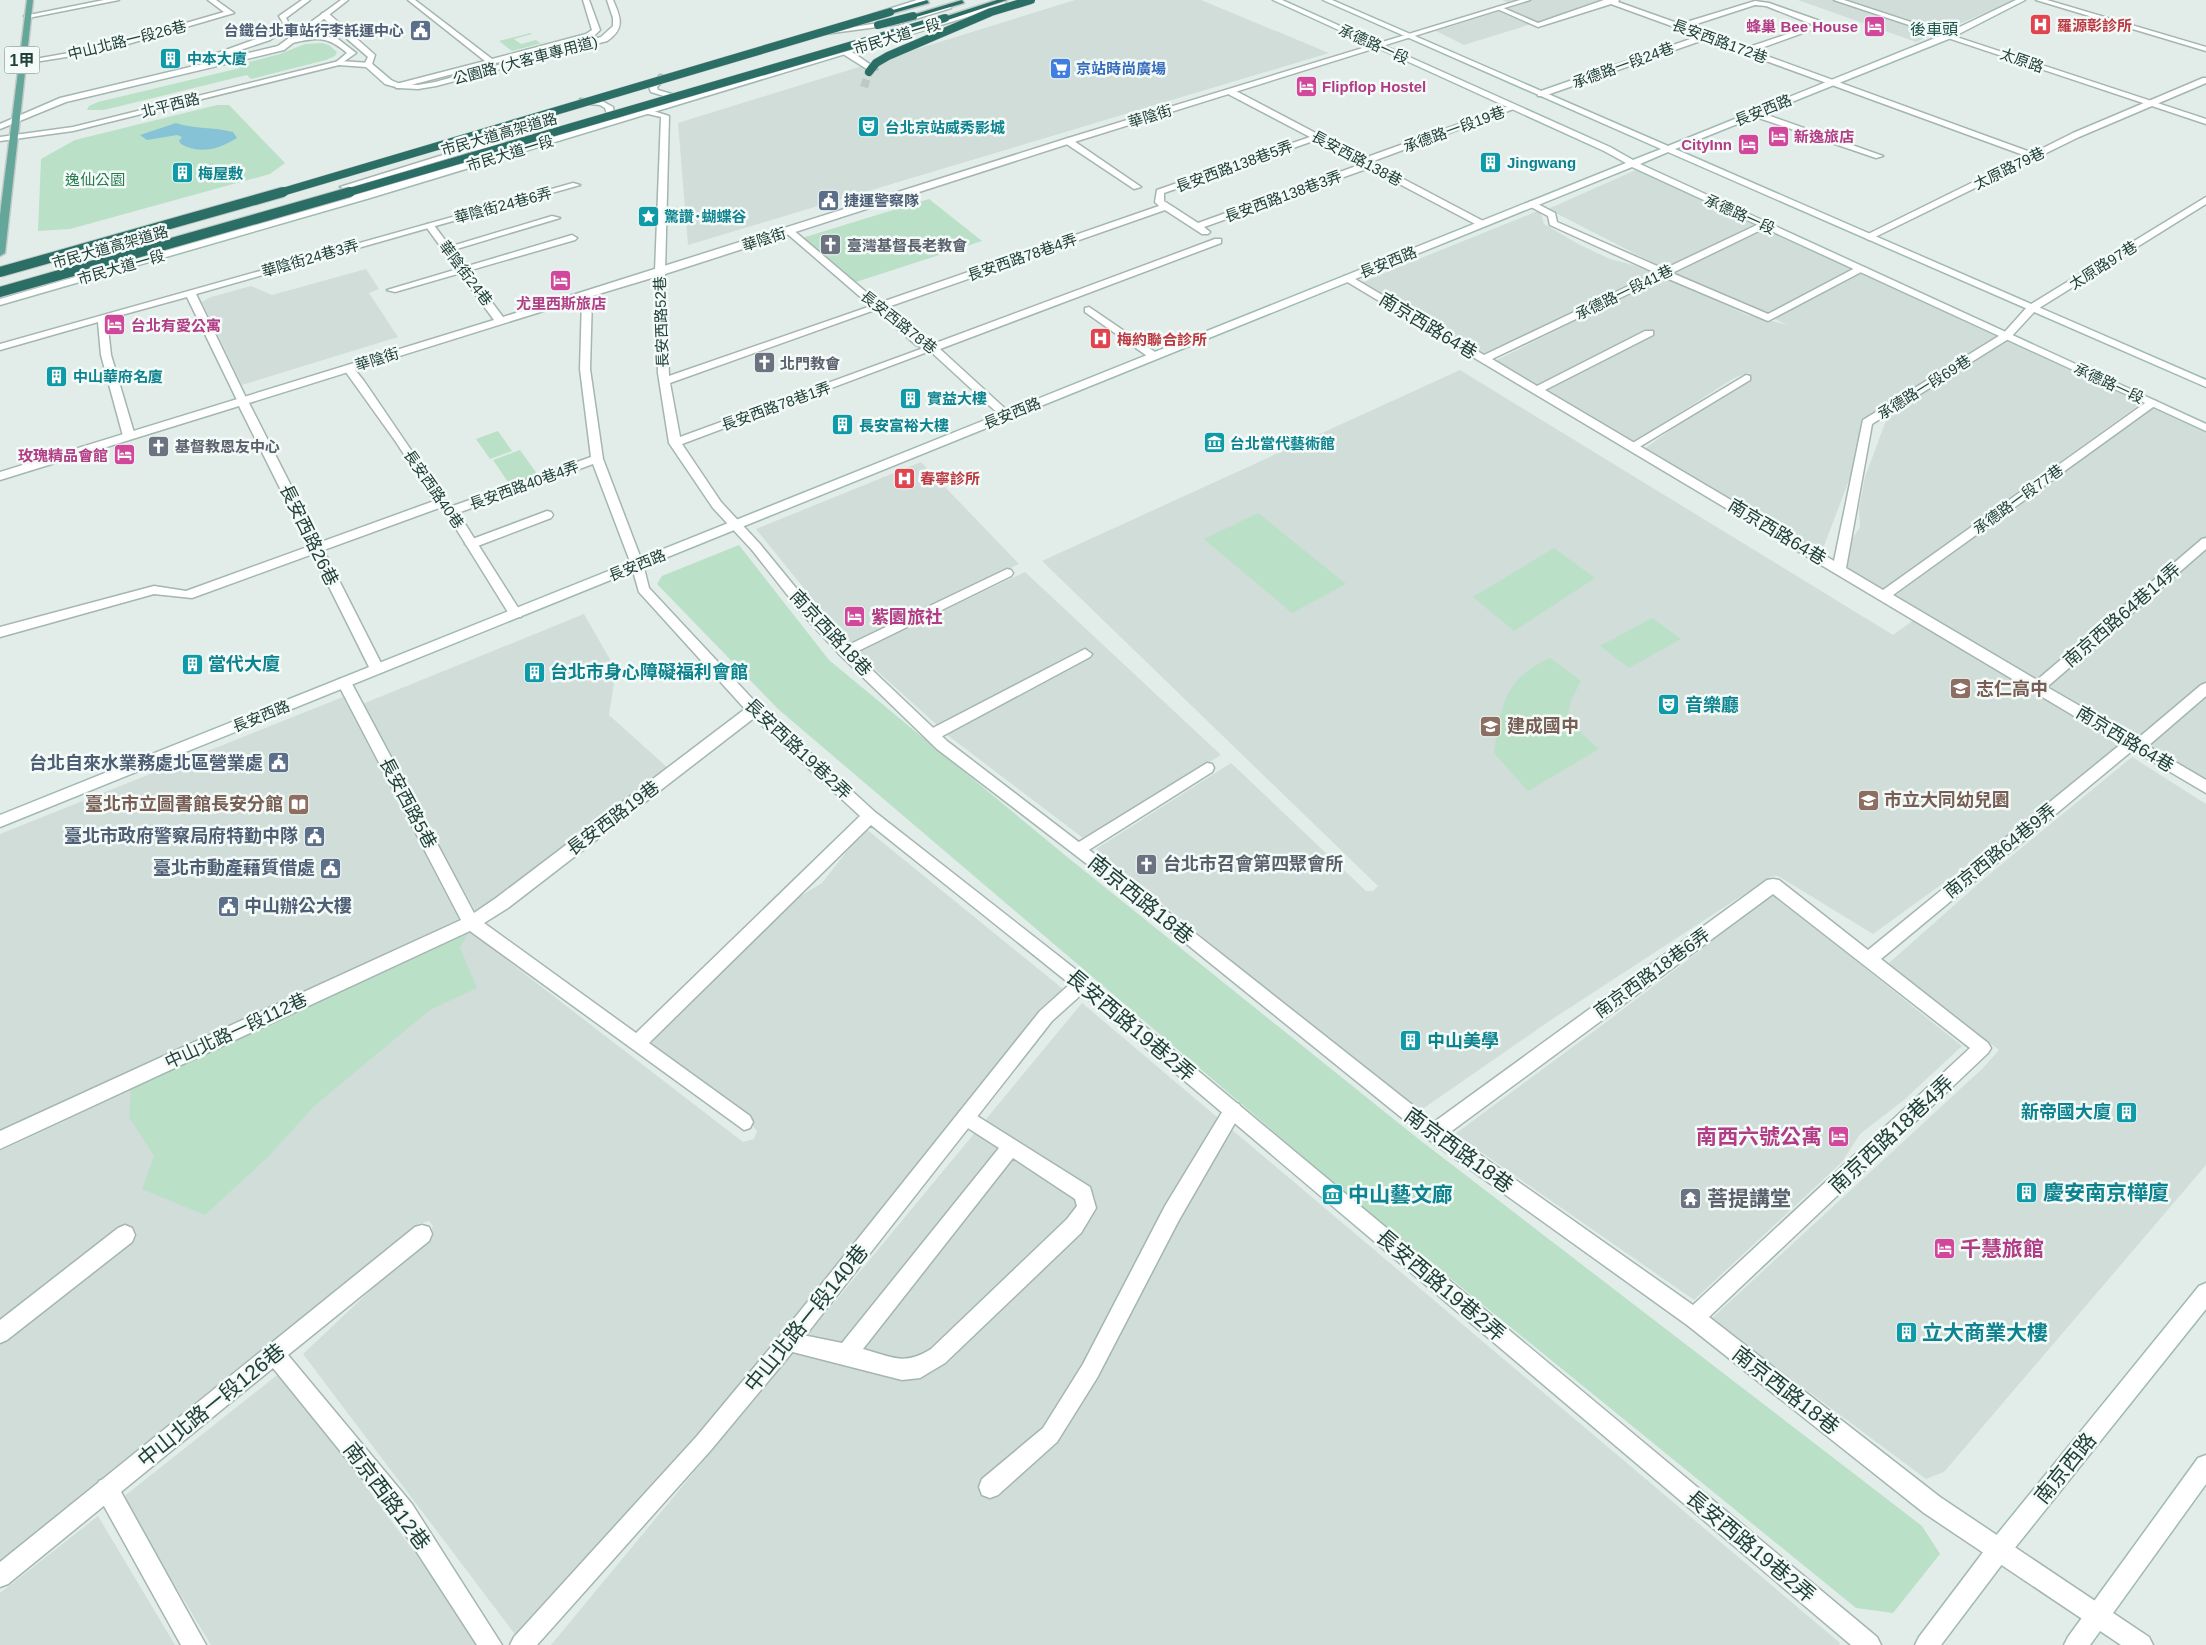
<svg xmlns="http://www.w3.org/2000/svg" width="2206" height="1645" font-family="Arial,'Noto Sans TC',sans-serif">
<rect width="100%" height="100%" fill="#e2ede9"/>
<path fill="#d0ddd9" d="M1075,0H1201L1329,53L688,245L678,123Z
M1502,0H1608L1464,45L1436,31L1516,6Z
M1798,0H2016L1916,42Z
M1638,169L1762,225L1663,268L1548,209Z
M1540,210L1544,224L1578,244L1610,259L1656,271L1485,357L1362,282Z
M1771,229L2001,333L1875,412L1819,559L1640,452L1751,372L1734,378L1631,444L1493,362L1665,276L1747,315L1788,325L1672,272L1755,233Z
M366,269L379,289L369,293L398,337L242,385L202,302L211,297L251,286L272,295Z
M2012,338L2147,399L1881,591L1837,563L1860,527L1859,508L1865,477L1888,415Z
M1460,370L1893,635L1915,619L2130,748L1873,934L1778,876H1772L1548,1022L1421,1110L1316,1030L1096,849L1231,763L1366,891H1373L1378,886L1042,561Z
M2158,404L2206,426V784L2044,683L1892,598Z
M921,462L1019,564L849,644L756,529Z
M1025,572L1221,755L1083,838L946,734L1091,657L1092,652L1088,649L1080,650L937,725L856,652Z
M584,614L616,670L609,715L668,768L476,912L360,705Z
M343,697L460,922L0,1135V834Z
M2132,757L2206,804V1165L1944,1472L1926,1479L1711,1319L1983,1068L1999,1050L1930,998L1889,963L1986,877Z
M865,828L1069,994L523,1645L303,1354L426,1238L433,1226L429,1221L419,1224L406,1234L267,1361L0,1565V1151L469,931L743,1142L754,1139L757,1131L747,1120L711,1095L647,1039L794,900L822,883Z
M1774,895L1962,1046L1904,1100L1860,1134L1842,1162L1694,1300L1455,1134L1605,1023L1697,953L1736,920Z
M1082,1003L1840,1643L1839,1645H551Z
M281,1372L401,1534L485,1645H211L122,1498Z
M98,1516L175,1645H0V1593Z"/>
<path fill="#bae0c7" d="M530,33L532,34L514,39L521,44L536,40L540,43L550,41L512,51L499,41Z
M322,43L329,45L337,52L335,56L326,60L251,79L247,75L104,110H87L89,106L98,102L240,68L237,65L280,54L305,44Z
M217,105H229L285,163L270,174L70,229L38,231L41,159L75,140Z
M929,199L982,241L856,282L802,238Z
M498,431L512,451L490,459L476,439Z
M520,450L538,475L510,485L493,460Z
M1258,513L1346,584L1292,613L1204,539Z
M739,545L829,660L1066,856L1416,1137L1922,1526L1940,1554L1893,1613L1856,1608L1359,1204L778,709L657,584L662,576Z
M1554,548L1595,578L1514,631L1473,597Z
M1652,618L1681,639L1629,668L1600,646Z
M1550,658L1581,681L1571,700L1568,715L1582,734L1599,749L1528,791L1494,753C1501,707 1503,679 1550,658Z
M469,931L460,948L477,988L430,1010L314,1106L269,1156L205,1215L142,1189L154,1156L129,1117L131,1089Z"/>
<path fill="#87c3d6" d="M176,123C194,129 214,127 233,132L237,138C219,149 201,155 181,144L179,141L182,137L177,135L147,140L140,135Z"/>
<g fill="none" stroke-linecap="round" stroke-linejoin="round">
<path stroke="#bbcac6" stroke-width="8" stroke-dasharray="8 4" stroke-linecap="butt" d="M864,87L869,72"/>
<defs>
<path id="lane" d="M104,0H119L28,18L24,16Z
M208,0H216L234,13L104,51L22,64L18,62L103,47L224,12Z
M302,0H310L286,18L290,25L270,40L219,57L212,55L264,36L283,23L279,16Z
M408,0H415L492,59L586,34L592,30L583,0H589L600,30L592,38L399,88H396V84L485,61Z
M1604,0H1619L1618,2L1680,24L1755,1L1769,3L1820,21L1822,26L1753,51L2033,153L2073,133L2203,78H2206V83L2079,137L1869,240L1864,237L1866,235L2026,156L1706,39L1544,96H1538V92L1699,36L1611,4L1538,27L1495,8L1501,7L1538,23ZM1755,5L1766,6L1814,25L1746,48L1687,27Z
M2036,0H2047L2206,47V51Z
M949,5L951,8L899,24L825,34L821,32L898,20Z
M322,13H328L375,55L371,67L364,65L368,57L322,17Z
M315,34L338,39L356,53L339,65L335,63L347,53C325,34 315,38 288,44L284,42Z
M843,50H849L877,69L870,71L843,54Z
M1228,90H1234L1367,160L1370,156L1512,105L1519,107L1376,160L1373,163L1485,222V226H1479L1369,168L1204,227L1210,232L1208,234H1202L1165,210L885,308L924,341L933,344L1215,239H1221V243L940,349L1011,414V418H1003L929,350L916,345L784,231L792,229L879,303L1159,206L1155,202L1157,190L1310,137L1228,94ZM1316,140L1362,164L1198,223L1164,201V193Z
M647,109L669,116L665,272L660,275L655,272L661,117L644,113L643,111Z
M1750,111H1756L1883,156L1876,158L1750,115Z
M514,120L521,122L483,145L509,142L512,143V147L472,151L347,189L340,187L472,146Z
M1068,138L1071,139L1141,187L1134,189L1065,143L1064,141Z
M573,183L580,185L196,294L247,400L246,402H238L237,400L187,297L107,319L111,355L135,436L133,438H125L123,436L101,355L98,322L0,350V344Z
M2206,197V204L2036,310L2010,338L2001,336L2028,306Z
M552,216L560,218L450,251L442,249Z
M572,235L577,238L575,240L395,292L387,290Z
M1089,307L1158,354V358H1150L1085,312V308Z
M348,365L352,366L364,381L445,500L455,508L522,614L521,617H511L447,514L439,508L192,598L154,594L0,637V627L154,586L186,591L434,501L396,442L343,368Z
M1746,375L1750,376V380L1636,449L1632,450L1626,447Z
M1007,569L1011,570L1013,573L1011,576L850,655H840L838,652L840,649Z
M1085,649L1092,654L1090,657L937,739H927L925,735L927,731Z
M1207,763L1212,764L1214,768L1212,772L1084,853L1079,855L1074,853L1071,849L1074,845Z
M1233,1102L1239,1104L1242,1110L1239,1116L1179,1220L1097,1378L1057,1442L998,1495L990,1498L982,1495L979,1487L982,1479L1043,1428L1083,1364L1165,1206L1227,1104Z
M966,1109L1090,1187L1096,1208L1081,1233L945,1363L920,1378L902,1380L781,1349L778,1342L781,1335L788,1332L842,1343L999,1148L960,1123L957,1117L960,1111ZM1013,1158L1075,1199L1077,1206L1067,1219L931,1349C904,1366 892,1357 863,1349Z
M107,1478L115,1481L206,1645H181L99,1497L96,1489L99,1481Z"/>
<path id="street" d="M341,0H348L284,50L66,102L0,129V124L60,98L278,46Z
M607,0H613C621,18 625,29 607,41L436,86L418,89L399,88L385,84L366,67L339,65L73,131L0,141V137L73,127L339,61L371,63L391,80L400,84L418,85L435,82L601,37L613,26V18Z
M1520,0H1530L1071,143L665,274L669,376L874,305L883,307L670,383L680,437L929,346L933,345L938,348L682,444L721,502L760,544L814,610L850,649L947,741L1110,866L1434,1122L1767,880L1773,879L1779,880L1868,950L2121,744L1344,280V276H1350L1484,355L1656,273L1550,225L1548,216L1529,206V202L1532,201L1555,213L1557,222L1664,269L1761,223H1767V227L1672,273L1768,314L1857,267H1863V271L1768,321L1664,277L1492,359L1537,386L1645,331H1653V335L1545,390L1834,561L1863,420L2002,334H2010V338L1872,424L1846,568L1883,590L2148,401H2156V405L1893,595L2037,680L2202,539L2206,538V549L2047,687L2137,739L2201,685L2206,683V696L2148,746L2206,780V793L2133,750L1881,959L1988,1043L1991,1048L1988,1053L1709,1317L1940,1497L2149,1637L2153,1645H2121L1924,1513L1687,1325L1428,1139L1100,874L937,749L840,655L804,616L752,550L713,508L669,443L658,373L655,277L592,296L590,369L603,459L643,564L649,588L759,706L875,812L1088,979L1877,1637L1881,1645H1851L1082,994L1052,1021L795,1349L711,1450L537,1645H510L514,1637L697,1436L781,1335L1040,1011L1070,984L871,825L649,1043L750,1116L753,1122L750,1128L744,1130L470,931L0,1149V1131L461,920L337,682L339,679H349L351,682L474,913L496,898L745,709L639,592L631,564L593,464L455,514L451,515L445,511L447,508L591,457L580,369L582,299L249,403L384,669L382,672H372L370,669L239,406L0,480V472L494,320L427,228V224H433L503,317L1065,139ZM754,718L860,816L636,1033L484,923L508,908ZM1773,894L1970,1048L1693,1305L1449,1133Z
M1834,0H1844L2206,119V124Z
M547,511L551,512L553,515L551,518L475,547L471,548L465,544L467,541Z
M125,1225L132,1228L135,1235L132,1242L7,1340L0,1343V1320L118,1228Z
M422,1225L429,1227L432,1234L429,1241L288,1355L412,1504L502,1645H477L396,1520L273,1368L8,1584L0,1587V1562L415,1227Z"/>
<path id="secondary" d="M917,0H928L877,17L870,15Z
M1273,0H1282L1610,147L1633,160L1661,149L1323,0H1332L1668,146L1945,34L2016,0H2025L1951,38L1675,149L2206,380V387L1668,152L1640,164L2206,424V431L1632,167L0,827V815L1626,163L1604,151Z
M1005,2L1007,5L370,198L0,305V299L603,122L608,117L605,108L600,105L580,103V99L602,101L613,107L615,119L677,100L651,92L649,87L660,75L667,77L657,87L658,90L685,98Z
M2206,1283V1309L2006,1559L1941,1645H1915L1919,1637L1990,1543L2199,1286Z
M2206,1455V1484L2090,1645H2064L2068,1637L2198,1458Z"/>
<path id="primary" d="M27,0H33L5,253L0,256V215Z"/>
<path id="highway" d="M927,0L929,3L890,14L886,12Z
M962,0L964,3L913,18L909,16Z
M997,0H1007L948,20L941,18Z"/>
</defs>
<use href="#lane" stroke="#a4b6b1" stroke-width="3"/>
<use href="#street" stroke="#a4b6b1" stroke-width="3"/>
<use href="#secondary" stroke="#a0bab3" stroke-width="3"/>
<use href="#primary" stroke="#c1cac8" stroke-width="3"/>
<use href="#highway" stroke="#c1cac8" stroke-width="3"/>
<use href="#lane" fill="#fff" fill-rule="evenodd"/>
<use href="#street" fill="#fff" fill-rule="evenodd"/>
<use href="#secondary" fill="#fff" fill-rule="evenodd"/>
<use href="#primary" fill="#64a69a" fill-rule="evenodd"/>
<use href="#highway" fill="#2b6e66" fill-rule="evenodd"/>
<defs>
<path id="highway-bridge-far1" d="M878,25L913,16
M869,72L876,63L888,56L991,12L1031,0
M279,193L890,12
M346,193L945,18"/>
<path id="highway-bridge" d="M0,272L283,192
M0,292L350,192"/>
</defs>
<use href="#highway-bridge-far1" stroke="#c1cac8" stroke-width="9" stroke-linecap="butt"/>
<use href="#highway-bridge" stroke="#c1cac8" stroke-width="12" stroke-linecap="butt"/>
<use href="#highway-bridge-far1" stroke="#2b6e66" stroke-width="8"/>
<use href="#highway-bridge" stroke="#2b6e66" stroke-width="10"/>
</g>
<defs>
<symbol id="hospital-square" viewBox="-11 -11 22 22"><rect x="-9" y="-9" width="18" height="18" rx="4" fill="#e0444e" stroke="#f3faf7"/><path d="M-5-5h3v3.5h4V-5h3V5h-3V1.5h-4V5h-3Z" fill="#fff"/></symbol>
<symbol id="hotel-square" viewBox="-11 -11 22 22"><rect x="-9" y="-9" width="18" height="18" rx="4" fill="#d1479c" stroke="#f3faf7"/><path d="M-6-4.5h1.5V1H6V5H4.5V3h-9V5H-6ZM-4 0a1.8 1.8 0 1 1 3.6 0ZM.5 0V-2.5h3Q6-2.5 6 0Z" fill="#fff"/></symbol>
<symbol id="civic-square" viewBox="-11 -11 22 22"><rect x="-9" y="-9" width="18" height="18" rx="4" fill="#5c6f8a" stroke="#f3faf7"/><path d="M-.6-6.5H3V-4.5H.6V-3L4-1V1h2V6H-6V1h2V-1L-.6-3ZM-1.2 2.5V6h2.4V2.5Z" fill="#fff"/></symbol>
<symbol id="building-square" viewBox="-11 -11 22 22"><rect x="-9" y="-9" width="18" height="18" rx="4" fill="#0f9aa8" stroke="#f3faf7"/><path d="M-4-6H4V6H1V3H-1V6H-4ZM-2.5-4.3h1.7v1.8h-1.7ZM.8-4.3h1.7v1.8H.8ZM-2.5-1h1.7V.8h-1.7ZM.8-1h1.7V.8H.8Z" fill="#fff"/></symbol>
<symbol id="supermarket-square" viewBox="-11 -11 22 22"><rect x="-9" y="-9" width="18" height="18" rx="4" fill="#3f7fe0" stroke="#f3faf7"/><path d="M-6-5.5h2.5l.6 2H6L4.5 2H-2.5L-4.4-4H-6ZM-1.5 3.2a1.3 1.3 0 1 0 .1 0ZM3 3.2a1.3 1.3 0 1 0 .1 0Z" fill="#fff"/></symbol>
<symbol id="theatre-square" viewBox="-11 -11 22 22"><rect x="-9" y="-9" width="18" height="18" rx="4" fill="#0f9aa8" stroke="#f3faf7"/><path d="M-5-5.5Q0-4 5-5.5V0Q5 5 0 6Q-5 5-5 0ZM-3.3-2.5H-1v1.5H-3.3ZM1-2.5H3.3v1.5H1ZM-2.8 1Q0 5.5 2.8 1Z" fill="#fff"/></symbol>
<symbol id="sight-square" viewBox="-11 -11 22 22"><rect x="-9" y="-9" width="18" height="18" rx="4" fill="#0f9aa8" stroke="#f3faf7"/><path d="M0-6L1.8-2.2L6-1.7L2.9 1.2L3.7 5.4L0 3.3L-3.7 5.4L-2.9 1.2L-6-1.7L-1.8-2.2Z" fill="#fff"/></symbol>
<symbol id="church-square" viewBox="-11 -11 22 22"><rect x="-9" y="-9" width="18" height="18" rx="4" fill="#6b7280" stroke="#f3faf7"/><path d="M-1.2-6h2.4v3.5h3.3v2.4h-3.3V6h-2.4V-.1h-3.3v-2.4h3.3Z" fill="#fff"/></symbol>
<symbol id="museum-square" viewBox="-11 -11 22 22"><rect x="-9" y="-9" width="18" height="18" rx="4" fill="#0f9aa8" stroke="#f3faf7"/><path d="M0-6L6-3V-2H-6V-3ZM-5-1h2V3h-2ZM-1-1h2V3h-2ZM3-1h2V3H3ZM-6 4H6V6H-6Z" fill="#fff"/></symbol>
<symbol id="school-square" viewBox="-11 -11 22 22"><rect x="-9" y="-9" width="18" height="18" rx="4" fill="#8d6e63" stroke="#f3faf7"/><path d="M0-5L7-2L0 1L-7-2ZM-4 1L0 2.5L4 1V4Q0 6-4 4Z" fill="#fff"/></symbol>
<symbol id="library-square" viewBox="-11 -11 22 22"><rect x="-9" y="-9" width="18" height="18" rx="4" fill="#8d6e63" stroke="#f3faf7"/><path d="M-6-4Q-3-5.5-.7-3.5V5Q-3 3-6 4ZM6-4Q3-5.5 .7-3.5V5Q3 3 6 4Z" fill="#fff"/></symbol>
<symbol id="temple-square" viewBox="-11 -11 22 22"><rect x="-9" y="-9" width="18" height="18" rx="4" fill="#6b7280" stroke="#f3faf7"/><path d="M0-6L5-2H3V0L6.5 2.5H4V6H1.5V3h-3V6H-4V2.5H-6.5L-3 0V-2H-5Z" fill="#fff"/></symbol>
</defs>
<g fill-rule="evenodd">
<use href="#hospital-square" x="2028" y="12" width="25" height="25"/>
<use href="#hotel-square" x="1862" y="14" width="25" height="25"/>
<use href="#civic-square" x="408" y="18" width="25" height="25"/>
<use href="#building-square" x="158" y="46" width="25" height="25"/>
<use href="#supermarket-square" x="1048" y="56" width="25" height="25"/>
<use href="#hotel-square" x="1294" y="74" width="25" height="25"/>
<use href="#theatre-square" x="856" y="114" width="25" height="25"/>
<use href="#hotel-square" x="1766" y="124" width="25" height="25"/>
<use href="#hotel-square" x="1736" y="132" width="25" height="25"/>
<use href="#building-square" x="1478" y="150" width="25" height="25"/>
<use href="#building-square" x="170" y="160" width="25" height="25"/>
<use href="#civic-square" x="816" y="188" width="25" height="25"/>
<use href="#sight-square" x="636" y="204" width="25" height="25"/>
<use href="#church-square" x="818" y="232" width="25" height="25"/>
<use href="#hotel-square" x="548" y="268" width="25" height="25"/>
<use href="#hotel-square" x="102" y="312" width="25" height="25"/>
<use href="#hospital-square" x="1088" y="326" width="25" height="25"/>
<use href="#church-square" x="752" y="350" width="25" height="25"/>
<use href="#building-square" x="44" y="364" width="25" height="25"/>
<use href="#building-square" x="898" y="386" width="25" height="25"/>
<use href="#building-square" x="830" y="412" width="25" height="25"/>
<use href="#museum-square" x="1202" y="430" width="25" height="25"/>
<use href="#church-square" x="146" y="434" width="25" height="25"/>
<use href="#hotel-square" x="112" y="442" width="25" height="25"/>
<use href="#hospital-square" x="892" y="466" width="25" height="25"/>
<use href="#hotel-square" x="842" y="604" width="25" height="25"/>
<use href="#building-square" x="180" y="652" width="25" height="25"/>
<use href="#building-square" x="522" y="660" width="25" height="25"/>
<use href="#school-square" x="1948" y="676" width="25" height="25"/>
<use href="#theatre-square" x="1656" y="692" width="25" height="25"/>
<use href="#school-square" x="1478" y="714" width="25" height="25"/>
<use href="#civic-square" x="266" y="750" width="25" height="25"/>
<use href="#school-square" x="1856" y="788" width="25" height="25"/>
<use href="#library-square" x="286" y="792" width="25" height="25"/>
<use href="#civic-square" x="302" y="824" width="25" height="25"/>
<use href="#church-square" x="1134" y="852" width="25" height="25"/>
<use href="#civic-square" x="318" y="856" width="25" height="25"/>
<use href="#civic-square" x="216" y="894" width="25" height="25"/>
<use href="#building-square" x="1398" y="1028" width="25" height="25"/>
<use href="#building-square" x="2114" y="1100" width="25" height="25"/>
<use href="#hotel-square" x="1826" y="1124" width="25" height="25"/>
<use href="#building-square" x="2014" y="1180" width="25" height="25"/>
<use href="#museum-square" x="1320" y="1182" width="25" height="25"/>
<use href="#temple-square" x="1678" y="1186" width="25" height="25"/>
<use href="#hotel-square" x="1932" y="1236" width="25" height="25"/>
<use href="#building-square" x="1894" y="1320" width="25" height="25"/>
</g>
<g text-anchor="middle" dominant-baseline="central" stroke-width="5" stroke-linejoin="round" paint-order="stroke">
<g font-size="15" font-weight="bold" fill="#be3a42" stroke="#f3faf7" text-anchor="start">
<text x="2057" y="25">羅源彰診所</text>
<text x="1117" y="339">梅約聯合診所</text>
<text x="920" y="478">春寧診所</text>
</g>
<g font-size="15" font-weight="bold" fill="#b23c85" stroke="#f3faf7" text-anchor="end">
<text x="1858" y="26">蜂巢 Bee House</text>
<text x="1322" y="86" text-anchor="start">Flipflop Hostel</text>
<text x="1794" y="136" text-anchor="start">新逸旅店</text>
<text x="1732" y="144">CityInn</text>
<text x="561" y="303" text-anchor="middle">尤里西斯旅店</text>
<text x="131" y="325" text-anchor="start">台北有愛公寓</text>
<text x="108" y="455">玫瑰精品會館</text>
</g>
<g font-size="15" font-weight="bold" fill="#4e5e75" stroke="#f3faf7" text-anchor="end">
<text x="404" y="30">台鐵台北車站行李託運中心</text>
<text x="844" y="200" text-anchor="start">捷運警察隊</text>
</g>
<g font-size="15" fill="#21403a" stroke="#f3faf7">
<text transform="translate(897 36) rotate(-17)">市民大道一段</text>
<text transform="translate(127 40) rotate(-14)">中山北路一段26巷</text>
<text transform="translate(1720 41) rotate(20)">長安西路172巷</text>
<text transform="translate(1374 44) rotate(24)">承德路一段</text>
<text transform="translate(525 60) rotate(-15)">公園路 (大客車專用道)</text>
<text transform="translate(2022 60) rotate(19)">太原路</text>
<text transform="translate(1623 65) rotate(-20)">承德路一段24巷</text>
<text transform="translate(170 105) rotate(-14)">北平西路</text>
<text transform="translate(1763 110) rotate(-22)">長安西路</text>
<text transform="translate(1150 116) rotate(-17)">華陰街</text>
<text transform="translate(1454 129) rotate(-20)">承德路一段19巷</text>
<text transform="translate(499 134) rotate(-16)">市民大道高架道路</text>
<text transform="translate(510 153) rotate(-17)">市民大道一段</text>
<text transform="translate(1357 158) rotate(28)">長安西路138巷</text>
<text transform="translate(1234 166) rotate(-20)">長安西路138巷5弄</text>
<text transform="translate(2009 168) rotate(-26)">太原路79巷</text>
<text transform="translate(1283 196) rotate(-20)">長安西路138巷3弄</text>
<text transform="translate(503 205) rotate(-15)">華陰街24巷6弄</text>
<text transform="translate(1740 214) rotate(24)">承德路一段</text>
<text transform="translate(764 239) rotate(-18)">華陰街</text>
<text transform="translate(110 247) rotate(-16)">市民大道高架道路</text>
<text transform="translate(1022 257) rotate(-19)">長安西路78巷4弄</text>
<text transform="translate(310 258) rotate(-16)">華陰街24巷3弄</text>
<text transform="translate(1388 262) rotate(-22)">長安西路</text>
<text transform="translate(2103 265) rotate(-32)">太原路97巷</text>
<text transform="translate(121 267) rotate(-16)">市民大道一段</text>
<text transform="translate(466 273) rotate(53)">華陰街24巷</text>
<text transform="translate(1624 292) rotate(-26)">承德路一段41巷</text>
<text transform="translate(661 322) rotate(-92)">長安西路52巷</text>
<text transform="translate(899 322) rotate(38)">長安西路78巷</text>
<text transform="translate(377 359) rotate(-17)">華陰街</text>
<text transform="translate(2109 383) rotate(25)">承德路一段</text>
<text transform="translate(1924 387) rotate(-32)">承德路一段69巷</text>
<text transform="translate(776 406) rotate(-20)">長安西路78巷1弄</text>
<text transform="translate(1012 413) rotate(-22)">長安西路</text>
<text transform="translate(524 485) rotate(-20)">長安西路40巷4弄</text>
<text transform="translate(434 489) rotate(55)">長安西路40巷</text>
<text transform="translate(2018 499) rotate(-36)">承德路一段77巷</text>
<text transform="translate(637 565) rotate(-22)">長安西路</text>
<text transform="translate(261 716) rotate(-22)">長安西路</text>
</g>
<g font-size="15" font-weight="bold" fill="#0d838f" stroke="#f3faf7" text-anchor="start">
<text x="187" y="58">中本大廈</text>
<text x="885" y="127">台北京站威秀影城</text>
<text x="1507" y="162">Jingwang</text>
<text x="198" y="173">梅屋敷</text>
<text x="664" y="216">驚讚･蝴蝶谷</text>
<text x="73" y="376">中山華府名廈</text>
<text x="927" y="398">實益大樓</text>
<text x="859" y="425">長安富裕大樓</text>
<text x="1230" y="443">台北當代藝術館</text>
</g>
<g font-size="15" font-weight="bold" fill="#366cbe" stroke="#f3faf7" text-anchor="start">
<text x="1076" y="68">京站時尚廣場</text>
</g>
<g font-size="15" fill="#287a4e" stroke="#f3faf7">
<text x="95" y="179">逸仙公園</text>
</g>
<g font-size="15" font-weight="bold" fill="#5b616d" stroke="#f3faf7" text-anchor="start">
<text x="847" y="245">臺灣基督長老教會</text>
<text x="780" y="363">北門教會</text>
<text x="175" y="446">基督教恩友中心</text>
</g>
<g font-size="16" fill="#1b544a" stroke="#f3faf7">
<text x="1934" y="29">後車頭</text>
</g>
<rect fill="#f3faf7" stroke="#607873" stroke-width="1" x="4.5" y="46.5" width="35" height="27" rx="4"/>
<g font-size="16" font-weight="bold" fill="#21403a">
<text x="22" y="60">1甲</text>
</g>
<g font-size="18" fill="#21403a" stroke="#f3faf7">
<text transform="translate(1428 326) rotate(31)">南京西路64巷</text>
<text transform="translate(1777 532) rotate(31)">南京西路64巷</text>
<text transform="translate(309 535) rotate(64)">長安西路26巷</text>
<text transform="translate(2122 615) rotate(-41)">南京西路64巷14弄</text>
<text transform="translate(831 633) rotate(47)">南京西路18巷</text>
<text transform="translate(2125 739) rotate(31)">南京西路64巷</text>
<text transform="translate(798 749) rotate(43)">長安西路19巷2弄</text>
<text transform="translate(408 803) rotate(62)">長安西路5巷</text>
<text transform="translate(613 818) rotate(-37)">長安西路19巷</text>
<text transform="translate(2000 851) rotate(-39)">南京西路64巷9弄</text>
<text transform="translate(1652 973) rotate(-36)">南京西路18巷6弄</text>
<text transform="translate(236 1031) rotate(-25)">中山北路一段112巷</text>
</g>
<g font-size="18" font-weight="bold" fill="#b23c85" stroke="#f3faf7" text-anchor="start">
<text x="871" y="617">紫園旅社</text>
</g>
<g font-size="18" font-weight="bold" fill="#0d838f" stroke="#f3faf7" text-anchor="start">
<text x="208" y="664">當代大廈</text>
<text x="550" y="672">台北市身心障礙福利會館</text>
<text x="1685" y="705">音樂廳</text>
<text x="1427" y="1041">中山美學</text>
<text x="2111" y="1112" text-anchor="end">新帝國大廈</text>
</g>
<g font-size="18" font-weight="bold" fill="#785e54" stroke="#f3faf7" text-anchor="start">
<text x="1976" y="689">志仁高中</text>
<text x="1507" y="726">建成國中</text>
<text x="1884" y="800">市立大同幼兒園</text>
<text x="283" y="804" text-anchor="end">臺北市立圖書館長安分館</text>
</g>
<g font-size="18" font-weight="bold" fill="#4e5e75" stroke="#f3faf7" text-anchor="end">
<text x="263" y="763">台北自來水業務處北區營業處</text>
<text x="298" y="836">臺北市政府警察局府特勤中隊</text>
<text x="315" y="868">臺北市動產藉質借處</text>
<text x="244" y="906" text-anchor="start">中山辦公大樓</text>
</g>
<g font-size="18" font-weight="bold" fill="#5b616d" stroke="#f3faf7" text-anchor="start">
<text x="1163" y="864">台北市召會第四聚會所</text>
</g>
<g font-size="21" fill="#21403a" stroke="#f3faf7">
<text transform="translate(1141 899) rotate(39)">南京西路18巷</text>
<text transform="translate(1131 1025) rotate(40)">長安西路19巷2弄</text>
<text transform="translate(1891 1134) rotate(-43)">南京西路18巷4弄</text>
<text transform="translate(1459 1150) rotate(36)">南京西路18巷</text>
<text transform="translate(1441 1285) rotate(40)">長安西路19巷2弄</text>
<text transform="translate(806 1318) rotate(-51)">中山北路一段140巷</text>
<text transform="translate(1786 1390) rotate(38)">南京西路18巷</text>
<text transform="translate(211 1405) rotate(-39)">中山北路一段126巷</text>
<text transform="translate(2065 1468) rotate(-51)">南京西路</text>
<text transform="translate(387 1496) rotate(53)">南京西路12巷</text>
<text transform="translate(1751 1546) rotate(40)">長安西路19巷2弄</text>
</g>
<g font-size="21" font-weight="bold" fill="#b23c85" stroke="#f3faf7" text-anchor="end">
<text x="1822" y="1136">南西六號公寓</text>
<text x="1960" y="1248" text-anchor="start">千慧旅館</text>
</g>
<g font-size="21" font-weight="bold" fill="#0d838f" stroke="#f3faf7" text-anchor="start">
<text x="2043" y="1192">慶安南京樺廈</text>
<text x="1348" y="1194">中山藝文廊</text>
<text x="1922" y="1332">立大商業大樓</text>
</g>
<g font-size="21" font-weight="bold" fill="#5b616d" stroke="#f3faf7" text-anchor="start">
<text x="1707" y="1198">菩提講堂</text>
</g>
</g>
</svg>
